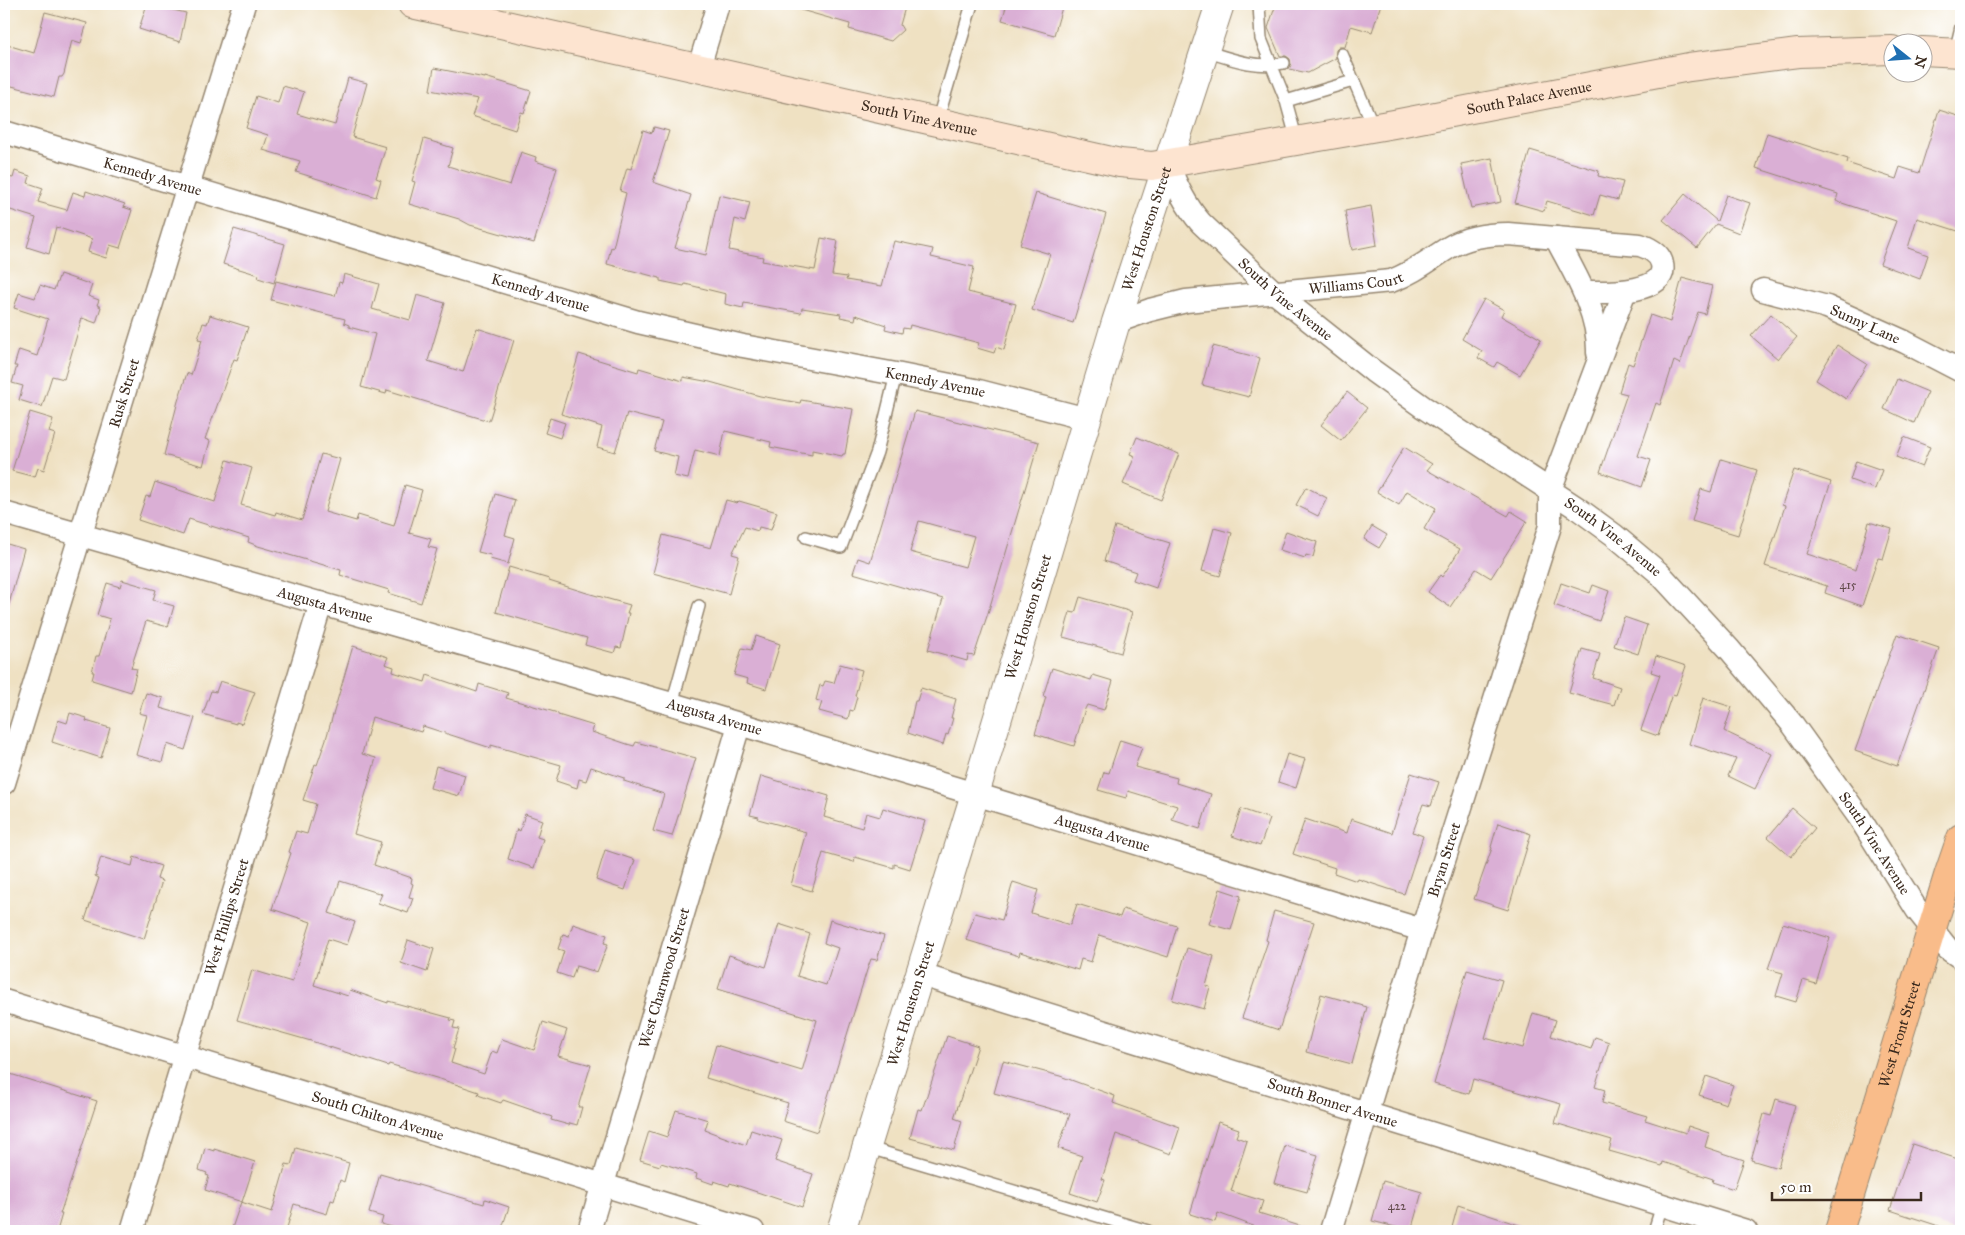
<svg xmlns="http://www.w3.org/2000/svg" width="1965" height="1235" font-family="'IM FELL Great Primer',serif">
<rect width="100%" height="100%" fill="#fff"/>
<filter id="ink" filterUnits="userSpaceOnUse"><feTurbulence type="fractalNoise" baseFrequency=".02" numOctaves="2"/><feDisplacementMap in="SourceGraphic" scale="10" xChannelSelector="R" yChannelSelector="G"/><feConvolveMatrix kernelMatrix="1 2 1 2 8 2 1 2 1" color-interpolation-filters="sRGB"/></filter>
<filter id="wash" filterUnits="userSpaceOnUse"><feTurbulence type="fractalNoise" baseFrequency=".0096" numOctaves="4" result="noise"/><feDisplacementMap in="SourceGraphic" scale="20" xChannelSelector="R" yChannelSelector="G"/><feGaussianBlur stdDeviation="1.12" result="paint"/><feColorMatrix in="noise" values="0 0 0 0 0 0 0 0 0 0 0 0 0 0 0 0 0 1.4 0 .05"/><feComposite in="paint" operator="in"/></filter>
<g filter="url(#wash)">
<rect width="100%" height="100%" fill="#efe1c2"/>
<g id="blocks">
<path fill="#daafd5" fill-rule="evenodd" d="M147,4L186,13L180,42L139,29Z
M795,4H906L900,25L903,30L891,41L849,29L850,24L794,8Z
M1007,4H1063L1054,35L1002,20Z
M1276,4H1381L1372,32L1351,26L1345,47H1339L1336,50V58L1308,73L1289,69L1291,65L1290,59L1286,56H1280L1268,28Z
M45,12L87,23L81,43L72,40L64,74L62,77H59L54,97L4,84V44L34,53Z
M434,68L485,78V77L531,91L524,113L521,112L515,130L472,116L478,99L430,90Z
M348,78L367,83L352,137L386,147L376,178L381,180L376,197L296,172L300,161L263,150L268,135L246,128L256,96L278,103L283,86L304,92L297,114L335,125Z
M1939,110L1961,117V232L1917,218L1908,248L1928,255L1920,279L1880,264L1896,221L1836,201L1838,194L1756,168L1767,133L1848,159L1847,163L1896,179L1900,167L1919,173Z
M654,127L669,131L653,182L691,195L675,248L706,255L719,195L750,202L745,222L735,219L729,250L763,257L762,261L815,270L821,238L838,241L832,275L847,277L846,280L882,286L894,241L933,249L931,257L974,267L968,292L1016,304L1004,350L996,347L994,353L977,348L979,343L910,325L909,329L903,328L902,333L885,329L886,325L856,315L855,320L840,317L841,314L802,308L801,313L744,303L743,308L725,304L726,294L685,284L684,286L660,281V278L607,264L611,247L613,248L626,193L620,191L627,168L631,169L643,130L652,133Z
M424,139L453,148L448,166L510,185L521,152L536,157L535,161L557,168L534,243L470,225L459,219L409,204L415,182L412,181Z
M1530,150L1599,171L1598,176L1623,182L1618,200L1600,195L1594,215L1547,201L1544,211L1515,203Z
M1492,158L1501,202L1471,208L1461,164Z
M15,171L30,176L28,183L43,188L38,202L67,210L73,192L85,196L86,191L125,204L123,207L132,210L120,248L110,245L106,258L88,252L92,239L56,227L49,254L27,247L36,218L4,208V190L8,177L13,178Z
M1036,193L1106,214L1073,323L1032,310L1050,254L1020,245Z
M1685,194L1717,221L1726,195L1750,203L1739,233L1716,224L1697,248L1663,220Z
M1371,206L1377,245L1352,250L1345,211Z
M234,229L285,244L274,283L258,278L259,275L223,264Z
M60,274L92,285L88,296L99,300L97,305L101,307L96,323L82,318L64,379L52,376L42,407L19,400L23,386L12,383L17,366H14L19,350L37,356L48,319L14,308L19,293L35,298L40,285L54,290Z
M344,274L379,284L372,309L410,320L417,295L445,303L428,361L463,372L477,328L514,340L489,421L387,390L386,394L361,387L375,334L349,327V325L344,323L345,319L271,300L276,281L335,296L339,282L342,283Z
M1682,278L1712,286L1705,314L1698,312L1680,364L1674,361L1660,405L1656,403L1638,456L1651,460L1642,487L1600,472L1627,394L1619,392L1628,363L1633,365L1650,315L1670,322Z
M1484,299L1504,310L1501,316L1541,339L1520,375L1497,362L1494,367L1478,358L1482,351L1462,339Z
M1771,314L1797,337L1778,359L1751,336Z
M210,315L248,327L237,360L234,359L205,439L210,441L203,466L164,455L178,401L187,373L191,375L202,340L198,339L203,323L207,324Z
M1837,345L1867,364L1846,399L1816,380Z
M1213,346L1260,358L1249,397L1202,385Z
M579,354L638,372L639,368L683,381V377L710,382L760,396L800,403L801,400L853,409L845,454H843L842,456L812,450V455L770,447L771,442L725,431L720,456L695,450L688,479L674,476L678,457L654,451L662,422L627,413L615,452L597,447L602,427L561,414Z
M1897,379L1928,392L1914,423L1884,409Z
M1347,392L1367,408L1341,441L1321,425Z
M915,411L1039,442L988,613L974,656L968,655L967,661L928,650L943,599L853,573L858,558L870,562ZM919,521L974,536L965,567L910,552Z
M30,412L53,419L49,432L55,434L44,470L38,468L35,477L12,471Z
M550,418L565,423L560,438L545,433Z
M1137,437L1179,454L1161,500L1123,484L1135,456L1130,454Z
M1904,437L1930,447L1922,467L1896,457Z
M1404,447L1432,464L1427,470L1508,516L1511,511L1527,521L1491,578L1476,569L1450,607L1428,592L1440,575L1442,577L1460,549L1424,529L1436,508L1407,491L1399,505L1377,492Z
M321,454L340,459L325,512L356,521L358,515L394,526L405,485L422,490L409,533L431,539L428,547L437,549L421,603L388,593L389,590L340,575L341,570L258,546L248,542L249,538L189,519L183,535L138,520L146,496L150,497L155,482L215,502L227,460L252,468L241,505L275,515L276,512L302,520Z
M1721,459L1757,470L1738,535L1692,521L1701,489L1711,492Z
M1856,461L1882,470L1875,489L1850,480Z
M1794,470L1831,482L1807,554L1856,570L1869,522L1892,529L1883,559L1878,558L1862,606L1825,593L1827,586L1765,566L1785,506L1782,505Z
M1306,487L1327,498L1318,516L1296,505Z
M495,494L515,500L505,535L515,538L508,564L490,559L491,555L478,552Z
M726,500L737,503L739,501L777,512L771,530L759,527L758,531L745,527L732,554L739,556L729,594L653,573L663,535L711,548Z
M1115,526L1170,543L1156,588L1133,580L1136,572L1104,561Z
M1372,526L1387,535L1379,548L1364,539Z
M1214,528L1232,533L1220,576L1202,571Z
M1286,531L1317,542L1313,557L1306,555L1305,558L1280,550Z
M4,543L24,549L9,604L4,603Z
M509,567L549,579V581L587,593L630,605L627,613H629L621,648L616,647L614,653L585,645L587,638L496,612Z
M122,580L156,590L153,600L174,606L168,627L146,621L131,668L137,669L131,692L92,680L94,672H92L96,656H99L110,619L97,615L107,583L120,587Z
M1561,583L1590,593L1593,585L1609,591L1599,621L1554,605Z
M1080,597L1132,612L1121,653L1063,637L1070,612L1075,613Z
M1624,617L1647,625L1638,654L1614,646Z
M1897,634L1939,648L1897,766L1855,751Z
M756,636L780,644L766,689L747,683L748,679L734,675L742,648L751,650Z
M353,646L388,657L385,664L394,667L393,672L425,682L427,675L477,692L479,684L508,693L506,698L558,713V715L594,726L592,732L627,744L634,746L636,742L696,758L672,836L653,831L664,794L624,781V778L591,767L586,781L579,779L577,788L556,781L561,765L491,745V748L423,726L421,732L372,717L362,754L376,758L354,834L381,842L374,865L412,878L411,883L413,884L409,897L413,898L408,913L378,903L382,894L340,881L329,913L355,922L347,945L328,939L314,985L348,996L350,990L388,1003V1001L451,1018L450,1020L455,1021L453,1028L459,1029L453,1048L455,1049L451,1063L484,1074L492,1051L497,1053L502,1039L534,1050L543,1022L567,1030L558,1056L591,1065L578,1107H582L577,1125L570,1123L569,1125L551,1120L552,1117L503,1100L501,1103L478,1095L479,1092L443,1080L389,1064L388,1066L311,1041L237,1020L252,970L292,982L311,922L272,909L291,853L289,852L296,831L307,834L316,804L303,800L315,764L317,765L326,739Z
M1582,649L1600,654L1593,678L1620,687L1614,705L1569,693Z
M1656,656L1686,666L1676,695L1672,694L1658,736L1641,730L1660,675L1651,672Z
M840,664L862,670L855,696L857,697L853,711L850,710L848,719L819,711L822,702L816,700L820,685L823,686L825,681L834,683Z
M1052,668L1091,680L1093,675L1113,681L1104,710L1087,705L1085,709L1074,746L1035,734L1046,697L1043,696Z
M220,681L255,692L242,724L236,722V724L203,714L211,691L216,692Z
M921,688L956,699L951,718H953L948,735L946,734L943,745L908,733L915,701H917Z
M146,693L163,698L160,708L195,718L185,750L167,744L162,762L136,755L147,715L139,713Z
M1703,698L1732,707L1724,731L1772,754L1755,789L1728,776L1736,759L1689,744Z
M70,713L87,718L86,721L110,728L101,758L52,742L58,720L67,723Z
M1120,740L1142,747L1135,767L1177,778L1176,783L1211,794L1200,829L1172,820L1177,806L1128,791L1126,798L1098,790L1104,772L1109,773Z
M1287,754L1305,759L1296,788L1278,782Z
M436,766L465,775L459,796L430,788Z
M1411,773L1439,782L1431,806L1423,804L1413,832L1423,836L1404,894L1358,879L1357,881L1334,873L1335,868L1293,854L1305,819L1347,833L1351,819L1392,833Z
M761,776L829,796L824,817L862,828L866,813L880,817L883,808L925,821L910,869L894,864V868L855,857L854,862L823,853L812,891L791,885L806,832L758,819L759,817L750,815Z
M1792,808L1815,828L1791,857L1768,837Z
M1241,809L1270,819L1260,846L1232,836Z
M525,814L542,820L537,837L543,839L534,868L508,859L517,829L520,831Z
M1498,823L1531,834L1508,910L1474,899L1492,848L1491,847Z
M605,850L635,860L625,890L596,880Z
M101,857L132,866L134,857L161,866L157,879L162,881L144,939L85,920L99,878L95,876Z
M1013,882L1038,890L1031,913L1070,925L1077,904L1120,917L1123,909L1177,926L1168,957L1099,935L1091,962L1081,959L1078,970L1020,952L1019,956L966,940L975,913L1002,920Z
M1220,889L1241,896L1231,930L1209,924Z
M1274,911L1314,922L1279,1030L1242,1018L1268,941L1266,940Z
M830,920L884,936L877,960L871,959L867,970L817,1132L783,1121L788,1103L706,1078L716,1045L802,1071L817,1020L718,989L729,955L766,967L779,924L810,934L797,976L826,985L838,948L824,943Z
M1783,923L1830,938L1816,984L1803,980L1796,1002L1776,996L1783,973L1768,969Z
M573,924L607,935L604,943L608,944L597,972L576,966L572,978L557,973L564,951L558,949L563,934L569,936Z
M408,940L434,949L427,972L401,963Z
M1187,948L1214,956L1206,986L1210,987L1204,1009L1172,1000Z
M1467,970L1502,980L1485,1038L1523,1048L1533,1013L1556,1020L1551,1036L1591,1049L1595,1037L1609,1042L1595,1087L1605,1090L1602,1103L1647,1116L1645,1120L1686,1133L1688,1126L1709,1133L1705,1147L1744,1160L1734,1189L1712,1182L1713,1179L1663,1162L1662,1166L1609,1151L1612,1140L1555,1123L1561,1104L1473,1079L1469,1094L1434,1084Z
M1321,994L1367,1007L1352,1064L1306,1052Z
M947,1036L978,1046L954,1118L962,1121L954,1150L910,1138L918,1109L922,1110Z
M1003,1061L1060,1076L1115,1096L1113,1103L1180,1127L1171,1154L1116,1134L1102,1179L1105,1180L1097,1202L1070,1193L1082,1156L1058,1148L1070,1114L994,1093Z
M4,1072L97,1101L60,1214H62L57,1231H4Z
M1706,1076L1733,1085L1726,1104L1699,1095Z
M1776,1099L1795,1105L1778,1168L1751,1160L1764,1114L1771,1116Z
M676,1110L708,1120L705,1130L746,1145L751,1130L782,1140L775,1161L813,1174L802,1207L730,1183L729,1186L714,1181L713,1184L696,1178L697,1174L661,1163L660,1166L640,1160L649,1131L667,1137Z
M1218,1122L1239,1129L1236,1137L1247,1141L1231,1191L1263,1201L1259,1213L1306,1228L1305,1231H1267L1218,1213L1215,1222L1190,1214Z
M1912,1144L1961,1160V1231H1954L1890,1210Z
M1285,1146L1318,1155L1307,1192L1274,1183Z
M205,1148L214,1151V1149L255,1162L242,1202L205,1190L209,1176L206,1175L207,1173L199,1170Z
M296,1148L349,1163L344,1182L340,1180L334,1201L331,1200L327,1214L294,1204L286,1231H231L241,1202L272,1212L286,1164L291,1165Z
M380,1174L484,1204L485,1199L509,1207L501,1231H406L381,1224L383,1217L369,1213Z
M1383,1181L1422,1192L1411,1231L1372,1221Z
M1458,1205L1528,1228V1231H1451Z"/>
</g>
</g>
<g filter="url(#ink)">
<use href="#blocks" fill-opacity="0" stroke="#958670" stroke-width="1"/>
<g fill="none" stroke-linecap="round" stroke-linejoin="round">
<defs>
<path id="service" d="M1259,4L1261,39L1286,101L1353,81
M1205,51C1231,59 1257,69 1284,63
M1955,52L1961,27
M1342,54L1374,127
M1286,101L1297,141
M937,122L972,4
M806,537L841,547L877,452L896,374
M672,704L699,606
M866,1147L1148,1231
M1654,1231L1662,1205"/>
<g id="minor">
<path d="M699,67L718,4"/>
<path id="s1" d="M4,132L638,322L743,346L896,374L975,390L1087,419"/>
<path id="s2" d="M1168,165C1177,186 1185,205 1201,223L1275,293L1373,371L1423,407L1577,508L1614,535L1659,573L1730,650L1793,725L1859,817L1917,910L1948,949L1961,958"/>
<path d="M1556,238C1575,275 1599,311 1598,353"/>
<path id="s3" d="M1763,290L1827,307L1905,342L1961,371"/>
<path id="s4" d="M1116,322L1150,310L1186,301L1391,281C1413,273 1429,260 1448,248C1466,237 1487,234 1508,234L1640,245C1649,248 1660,253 1662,264C1669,295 1601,292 1584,292"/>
<path id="s5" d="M4,513L672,704L975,794L1422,930"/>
<path id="s6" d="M4,783L244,4"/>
<path id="s7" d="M918,974L1746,1231"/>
<path id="s8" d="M4,1001L753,1231"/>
<path id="s9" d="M132,1231L321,603"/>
<path id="s10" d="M589,1231L739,725"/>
<path id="s11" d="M1331,1231L1422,930L1550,526V490L1625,291"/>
</g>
<g id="tertiary">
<path id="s12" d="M841,1231L975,794L1116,322L1220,4"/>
</g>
<g id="secondary">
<path id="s13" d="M412,4L1120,163L1152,166L1394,124L1689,67L1798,53L1892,50"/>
<path d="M1922,51L1961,53"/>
</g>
<g id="primary">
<path id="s14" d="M1839,1231L1949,873L1961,838"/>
</g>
</defs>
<use href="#service" stroke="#958670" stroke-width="14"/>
<use href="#minor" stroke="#958670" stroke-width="25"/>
<use href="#tertiary" stroke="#958670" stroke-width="30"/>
<use href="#secondary" stroke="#958670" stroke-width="30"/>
<use href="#primary" stroke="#958670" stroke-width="30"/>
<use href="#service" stroke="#fff" stroke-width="11"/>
<use href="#minor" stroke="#fff" stroke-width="22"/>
<use href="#tertiary" stroke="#fff" stroke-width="28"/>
<use href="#secondary" stroke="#fde4d0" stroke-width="28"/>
<use href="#primary" stroke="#f9bc8a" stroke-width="28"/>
</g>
</g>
<g text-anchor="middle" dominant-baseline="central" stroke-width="4.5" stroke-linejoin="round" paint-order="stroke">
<g font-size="12" fill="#634b4c">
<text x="1848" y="585">415</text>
<text x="1397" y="1206">422</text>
</g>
<g font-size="15" fill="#3b2a1e" stroke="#fff">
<text stroke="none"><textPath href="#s13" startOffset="1141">South Palace Avenue</textPath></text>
<text stroke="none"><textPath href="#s13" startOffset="520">South Vine Avenue</textPath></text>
<text stroke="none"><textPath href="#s1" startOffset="155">Kennedy Avenue</textPath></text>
<text stroke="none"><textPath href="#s12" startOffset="1048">West Houston Street</textPath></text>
<text stroke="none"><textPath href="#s4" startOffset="244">Williams Court</textPath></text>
<text stroke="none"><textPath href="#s1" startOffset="560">Kennedy Avenue</textPath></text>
<text stroke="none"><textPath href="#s2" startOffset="181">South Vine Avenue</textPath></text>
<text stroke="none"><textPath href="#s3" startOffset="108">Sunny Lane</textPath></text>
<text stroke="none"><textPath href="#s1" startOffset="965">Kennedy Avenue</textPath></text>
<text stroke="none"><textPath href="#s6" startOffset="408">Rusk Street</textPath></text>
<text stroke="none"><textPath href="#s2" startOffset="586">South Vine Avenue</textPath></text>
<text stroke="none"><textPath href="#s5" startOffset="334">Augusta Avenue</textPath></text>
<text stroke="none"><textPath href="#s12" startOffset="642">West Houston Street</textPath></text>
<text stroke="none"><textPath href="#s5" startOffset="739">Augusta Avenue</textPath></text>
<text stroke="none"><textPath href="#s5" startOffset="1144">Augusta Avenue</textPath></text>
<text stroke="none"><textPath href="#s2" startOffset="991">South Vine Avenue</textPath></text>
<text stroke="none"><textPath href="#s11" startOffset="388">Bryan Street</textPath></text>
<text stroke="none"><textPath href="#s9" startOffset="328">West Phillips Street</textPath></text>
<text stroke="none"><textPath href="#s10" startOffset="264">West Charnwood Street</textPath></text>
<text stroke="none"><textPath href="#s12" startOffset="238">West Houston Street</textPath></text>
<text stroke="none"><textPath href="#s14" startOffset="206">West Front Street</textPath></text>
<text stroke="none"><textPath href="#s7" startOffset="434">South Bonner Avenue</textPath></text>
<text stroke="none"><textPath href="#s8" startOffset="391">South Chilton Avenue</textPath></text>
</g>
</g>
<rect width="1965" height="1235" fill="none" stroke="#fff" stroke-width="20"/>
<g transform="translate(1908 58) rotate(107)"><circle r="24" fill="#ffffff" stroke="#b1aaa5"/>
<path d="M0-4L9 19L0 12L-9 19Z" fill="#1f6fb2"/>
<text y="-8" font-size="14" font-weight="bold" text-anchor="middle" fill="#3b2a1e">N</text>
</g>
<path d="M1772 1192v8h149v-8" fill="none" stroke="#3b2a1e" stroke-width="2.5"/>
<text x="1780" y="1192" font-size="15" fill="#3b2a1e" stroke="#ffffff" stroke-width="4" paint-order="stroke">50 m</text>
</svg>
